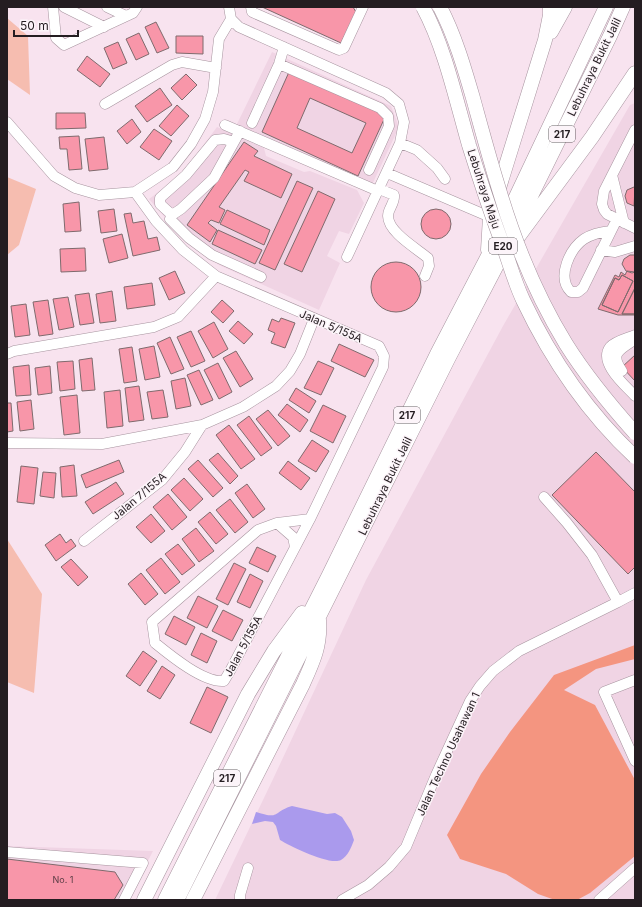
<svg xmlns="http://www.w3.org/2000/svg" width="642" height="907" font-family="Inter,sans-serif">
<rect width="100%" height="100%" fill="#f8e3ef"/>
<path fill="#f0d4e4" d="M272,52L391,106L399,127L371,187L236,126Z
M635,103V900H215L274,777L366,580L503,326L630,105Z
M217,127L264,148L266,156L304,172L310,171L357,190L364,203L349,234L339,231L327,256L340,263L319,310L219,265L183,239L149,199L181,175Z
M7,846L153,851L128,900H7Z"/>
<path fill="#f6bdb0" d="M7,18L28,36L30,95L7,79Z
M7,177L36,189L19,245L7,255Z
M7,539L42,594L34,693L7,682Z"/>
<path fill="#f49580" d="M635,645V659L596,669L564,690L595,705L635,780V856L590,893L577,900H555L538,894L506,874L460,859L447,835L481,774L510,732L554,675Z"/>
<path fill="#aa9aed" d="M292,806L327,814L335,813L342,817L351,831L354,840C351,848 348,856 341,860C330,866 290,846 280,840L276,826L273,822L265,821L252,824L256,812C281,820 272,812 292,806Z"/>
<path fill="#f896a9" stroke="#7f6a6d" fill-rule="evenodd" d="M262,7H353L356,12L341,43Z
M156,22L169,48L157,53L145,27Z
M139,33L149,54L136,60L126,39Z
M176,36H203V54L176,53Z
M118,42L127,63L113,69L104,48Z
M87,56L110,74L100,87L77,70Z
M289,72L386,115L358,176L262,132ZM310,98L366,123L352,153L297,128Z
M186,74L197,85L182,100L171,88Z
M160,88L172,105L147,122L135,106Z
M177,105L189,116L171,136L159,126Z
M56,113H85L86,128L56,129Z
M132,119L141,132L127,144L117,131Z
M154,129L172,141L159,160L140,147Z
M79,136L82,169L69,170L67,149H60L59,137Z
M104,137L108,169L89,171L85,139Z
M244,142L258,151L254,156L292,174L281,198L244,181L249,172L245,170L219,207L225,210L219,223L211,220L208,223L217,230L210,242L187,225Z
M297,181L313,188L275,270L259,263Z
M634,187L635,188L634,206L627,203L625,196L627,190Z
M318,191L335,199L302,272L284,264Z
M79,202L81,231L65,232L63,204Z
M114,209L117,231L101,233L98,211Z
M421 224a15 15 0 1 1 30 0a15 15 0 1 1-30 0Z
M227,210L270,230L264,245L220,224Z
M131,213L133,223L144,221L148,239L157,237L160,250L133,256L124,214Z
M218,230L262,250L255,264L212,244Z
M122,234L128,258L109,263L103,239Z
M85,248L86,271L61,272L60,249Z
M630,255H635V272L632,273L626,271L622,264L624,259Z
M371 287a25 25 0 1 1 50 0a25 25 0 1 1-50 0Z
M175,271L185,293L169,300L159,278Z
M627,271L635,272V288L622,314H635V315H618L598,309L615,275L619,277L621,272L625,275ZM622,275L633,281L618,312L602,305L615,278L619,280Z
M622,275L633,281L618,312L602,305L615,278L619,280Z
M152,283L155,305L127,309L124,287Z
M635,288V314H622Z
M112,291L116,321L100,323L96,294Z
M89,293L94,323L80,325L75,295Z
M68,297L74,327L59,330L53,299Z
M48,300L53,334L39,336L33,302Z
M222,300L234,311L223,323L211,312Z
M26,304L30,335L15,337L11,306Z
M281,318L295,323L285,348L271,343L275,333L268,330L272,319L279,322Z
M238,321L253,334L244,344L229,331Z
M214,322L228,349L213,358L198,331Z
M191,331L205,361L191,367L177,337Z
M170,337L184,369L171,374L157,343Z
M339,344L374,360L365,377L331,361Z
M154,346L160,377L145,380L139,349Z
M132,347L137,381L124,383L119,349Z
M236,351L253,379L240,387L223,358Z
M635,355V381L622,367Z
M92,358L95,390L82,391L79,360Z
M73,361L75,389L60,391L57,362Z
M318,361L334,368L321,395L304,388Z
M218,363L232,392L219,399L204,370Z
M29,365L31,395L16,396L13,367Z
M50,366L52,393L38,395L35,368Z
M199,370L213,400L201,405L187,375Z
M185,378L191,406L176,409L171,381Z
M139,386L144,420L129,422L125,388Z
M296,388L316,401L309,413L289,400Z
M120,390L123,426L107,428L104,392Z
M163,390L168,417L152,419L147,392Z
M77,395L80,433L64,435L60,397Z
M31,400L34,429L20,431L17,402Z
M7,403H11L13,431L7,432Z
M287,404L308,420L300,432L278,415Z
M323,405L346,416L333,443L310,431Z
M268,410L290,436L278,446L256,419Z
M249,416L272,448L261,456L237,425Z
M229,425L255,459L241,469L216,435Z
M312,440L329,451L316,472L298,461Z
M596,452L635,492V567L628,574L552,495Z
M218,453L238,476L230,484L209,460Z
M119,460L124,472L86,488L81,475Z
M198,460L223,488L213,497L188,469Z
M288,461L310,478L301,490L279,473Z
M74,465L77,496L62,497L60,467Z
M21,466L38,468L34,504L17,502Z
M43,472L56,473L54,498L40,496Z
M184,478L203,499L190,511L171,490Z
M116,482L124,494L93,514L85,502Z
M247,484L265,509L253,518L235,493Z
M168,494L187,517L172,530L153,507Z
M230,499L248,522L235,533L216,510Z
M210,512L228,534L216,544L198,522Z
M151,514L165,531L151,543L136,527Z
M196,528L214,551L199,562L182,539Z
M60,534L66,543L71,539L76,546L56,561L45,545Z
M178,544L195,565L182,575L165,554Z
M257,547L276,556L268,572L249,563Z
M161,558L180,582L165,594L146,570Z
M71,559L88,577L78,586L61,567Z
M234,563L246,569L228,605L216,599Z
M141,573L158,594L145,605L128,584Z
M250,574L263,581L250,608L237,602Z
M198,596L218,606L207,628L187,618Z
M223,610L243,620L232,641L212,631Z
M174,616L195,627L186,645L165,634Z
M201,633L217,641L207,663L191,655Z
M143,651L157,661L140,686L126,676Z
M162,666L175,675L160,699L147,691Z
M207,687L228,697L211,733L190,723Z
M7,859L115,872L123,885L114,900H7Z"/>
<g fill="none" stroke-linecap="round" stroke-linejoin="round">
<defs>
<path id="minor" d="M53,7L56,38L64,45L133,13L137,7
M64,7L104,27
M107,7L126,16
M229,7L231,19L239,27L386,93L399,104L404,122L400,143L347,257
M251,7L252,12L339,50L344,48L363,7
M279,64L380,108L388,116L389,126L369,170
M105,104L172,65L182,62L216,68
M7,122L54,176L75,188L99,195L135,192L173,167L191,144L205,119L213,92L219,39L231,19
M252,123L279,64L284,47
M225,125L378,191
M635,130L604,191L602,204L604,210L607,214L635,228
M240,131L214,178L181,209L172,215L170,219L189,238L212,255L261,277
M400,143L417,150L437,168L445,179
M387,173L490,217
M612,175L624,223
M379,189L394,195C395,204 388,208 388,216C388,232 416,248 428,258L429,266L425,276
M135,192L156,221L183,250L216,276L379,346L384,356L383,367L310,519L230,671L224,681C204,683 171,656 155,643L152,622L258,530L277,523L310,519
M172,215L160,204V198L186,175L215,140L224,139L234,142
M611,231C601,232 592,234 584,239C570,249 556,277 571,292H578L583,288L617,219
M601,250L615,252L635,246
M635,335C628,338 615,341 610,347C598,363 626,386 635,396
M7,354L14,351L154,327L178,317L216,276
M622,371C611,355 617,351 631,342
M7,443L102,444L202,425L243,407L276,386L290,371L300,354L314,319
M544,497L567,523L592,555L618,602
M277,523L293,537L295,547
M84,541L162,480L185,452L202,425
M635,680L604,692L635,761
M7,852L143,863L124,900
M240,900V895L248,868
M342,900L368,885L389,867L406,847L436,775L470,701L480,686L493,671L519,651L618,602L635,593
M599,900L635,868"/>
<path id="highway" d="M551,32L565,7
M518,237L592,137L635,73
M488,250L490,217L545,40L550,15V7
M144,900L248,694L274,651L302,613
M165,900L329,575L437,354L488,256L606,7
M177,900L448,359L499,261L610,36L623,7
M193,900L303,684C313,662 321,645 319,620"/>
</defs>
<use href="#minor" stroke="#a7949f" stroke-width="11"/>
<use href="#highway" stroke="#a7949f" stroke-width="15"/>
<use href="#minor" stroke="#fff" stroke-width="10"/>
<use href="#highway" stroke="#fff" stroke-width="14"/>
<defs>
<path id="highway-bridge" d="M423,7C445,48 456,100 469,145C480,180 491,214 504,248C510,265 515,283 523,300C550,357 588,413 635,457
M440,7C455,36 464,67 473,98C481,127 489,157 498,186C514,241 536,295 566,344C586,376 610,405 635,433"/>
</defs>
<use href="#highway-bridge" stroke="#a7949f" stroke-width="15" stroke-linecap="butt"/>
<use href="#highway-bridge" stroke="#fff" stroke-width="14"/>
</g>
<g text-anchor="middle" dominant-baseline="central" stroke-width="3" stroke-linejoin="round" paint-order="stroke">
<g font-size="9" fill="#593b43">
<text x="63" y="879">No. 1</text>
</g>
<g fill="#fcf4f9" stroke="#655e62" stroke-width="1">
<rect x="549" y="126" width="26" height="16" rx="3"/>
<rect x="489" y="238" width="28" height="16" rx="3"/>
<rect x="394" y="407" width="26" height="16" rx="3"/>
<rect x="214" y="770" width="26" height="16" rx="3"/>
</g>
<g font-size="10" font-weight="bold" fill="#241d21">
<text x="562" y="134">217</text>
<text x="503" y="246">E20</text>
<text x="407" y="415">217</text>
<text x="227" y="778">217</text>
</g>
<g font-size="11" fill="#241d21" stroke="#fcf4f9">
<text transform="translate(594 67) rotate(-64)">Lebuhraya Bukit Jalil</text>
<text transform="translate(484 189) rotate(72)">Lebuhraya Maju</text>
<text transform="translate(331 326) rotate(23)">Jalan 5/155A</text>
<text transform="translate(385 486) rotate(-64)">Lebuhraya Bukit Jalil</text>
<text transform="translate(139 496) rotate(-40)">Jalan 7/155A</text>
<text transform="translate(243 646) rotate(-62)">Jalan 5/155A</text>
<text transform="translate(448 754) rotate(-65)">Jalan Techno Usahawan 1</text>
</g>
</g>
<rect width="642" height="907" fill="none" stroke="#241d21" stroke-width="16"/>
<path d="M14 30v6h64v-6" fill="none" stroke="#241d21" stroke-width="2"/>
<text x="20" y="30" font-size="12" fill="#241d21" stroke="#fcf4f9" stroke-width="3" paint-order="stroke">50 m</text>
</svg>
